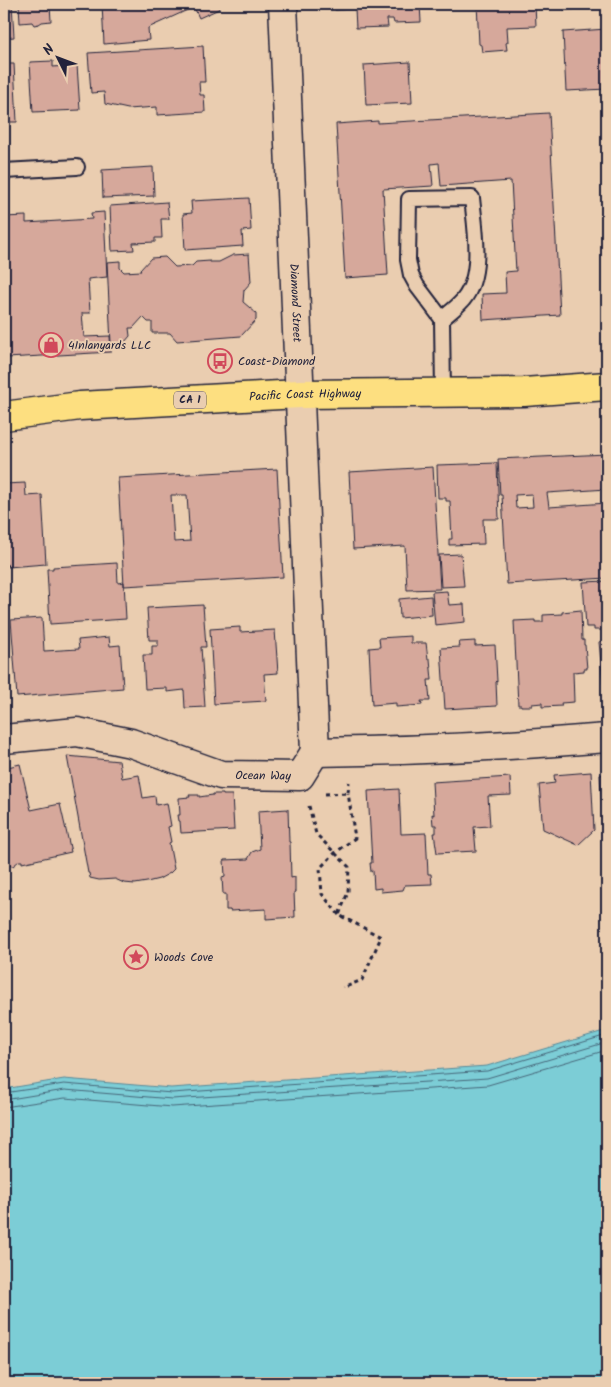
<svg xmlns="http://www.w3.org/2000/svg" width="611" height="1387" font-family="Kalam,sans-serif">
<rect width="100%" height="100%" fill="#eacdb0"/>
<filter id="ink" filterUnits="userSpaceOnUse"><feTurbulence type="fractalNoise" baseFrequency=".02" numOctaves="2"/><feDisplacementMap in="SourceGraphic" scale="10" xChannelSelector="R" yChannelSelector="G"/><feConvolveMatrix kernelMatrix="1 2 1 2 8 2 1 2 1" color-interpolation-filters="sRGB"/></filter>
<g filter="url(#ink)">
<path fill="#7ccdd6" stroke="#588998" d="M607,1030V1383H4V1089L64,1079L171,1088L487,1066Z"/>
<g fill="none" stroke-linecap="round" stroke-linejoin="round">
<path stroke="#466679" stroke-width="1" d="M4,1093L64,1084L172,1093L487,1071L607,1035
M4,1100L65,1090L172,1099L487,1078L607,1042
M4,1107L65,1098L172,1107L488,1085L607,1050"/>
</g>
<path fill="#d6a89b" stroke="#22223b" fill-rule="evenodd" d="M4,4H12L14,37L4,38Z
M19,4H74L50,5L51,21L42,22L39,24L34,25L32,22L20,23Z
M102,4H217L219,9L199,18L194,7L148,28L149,40L104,44Z
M335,4H420L421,22L394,23L393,19H387L388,27L356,28L355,9L335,10Z
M477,4H535L536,26L507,27L508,42L506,43L507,50L482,52L481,45L479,44Z
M564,4H607V8L564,10Z
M607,29V89L566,91L563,32Z
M203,46L205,82H199L200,95H204L205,112L157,115V107L128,109L105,104L104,92L91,93L88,53Z
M53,61V67L77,65L80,110L33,112L30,62Z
M410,62L412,103L366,105L364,65Z
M4,64H14L17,122H4Z
M549,113L560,315L483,320L482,294L506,293L505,272L516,271L511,181L441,186L439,163L431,164L433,186L383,189L388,275L345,278L336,124L378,121V123Z
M153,167L154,196L103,198L102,170Z
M249,198L251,230L242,231L243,246L185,250L183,214L192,213L191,201Z
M167,202L169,219H161L162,238H155V242L133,243L134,250L112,251L110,206Z
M104,212L107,277L88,279L90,313H82L84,337L110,336L111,352L7,358V349H5L4,340H5L4,314V217L26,216V223L92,219L91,213Z
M249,254L251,282L244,290L243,302L256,313V320L241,336L177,341L170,333H152V322H148L143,317L133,328H129L130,336L124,343L111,344L107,262L120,261V268L124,272L141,271L140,270L151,258L165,257L175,267L192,266L196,262L210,261V262H219L233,255Z
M607,454V489L547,493L549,507L607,503V578L507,584L502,495H500L498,459ZM532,494L533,507L516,508L515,495Z
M497,463L499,519H483L484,544L449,545V539H452L450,501H446V498H438L437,465Z
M433,467L440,589L407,590L405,546L353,549L349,472Z
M277,469L283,577L124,586L118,478ZM171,495H187L190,541L174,542Z
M25,483L26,496L42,495L46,564L8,567L7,564H4V484Z
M461,554L464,586L441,587L439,555Z
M117,563L118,583L124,582L126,619L50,624L47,569H53V567Z
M607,581V684H603L599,642L603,640V630H594V627H586L583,582Z
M447,591L449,605L464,604L465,622L435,625L432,592Z
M431,596L432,615L400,618L399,599Z
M203,605L206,647H201L205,707L185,708L184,690L167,692V688L145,689L143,655H152V646H158V640H149L147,608Z
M581,610L582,640H584V645H585L587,669H584V671L573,672L574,702L561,703L562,706L542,707V703L532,704V706H521V705H518L514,621L535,620V622H543V615L562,614V612Z
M42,618L44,651L79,649L78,640L109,637L110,646L120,645L123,688L17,697L11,620Z
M240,627V632L275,630L278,673L264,674L266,701L214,704L210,629Z
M411,636V643H426L428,659H430L432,680H428L430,701H421L422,705L396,707V703L372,705L369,648L380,647L379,638Z
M475,641V646L495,645L497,681L496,682L497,706L445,709L441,648L460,647L459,642Z
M67,756L119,761L122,778L139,775L143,798L155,796L156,805L167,803L171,826L168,827L171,842L169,843L174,869L170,873L159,879L147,882L135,884L124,883L115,879L99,880L90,878L89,873H88Z
M20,764L31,810L60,804L71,852L22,863V861H19L13,866L4,865V768Z
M591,772L594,830L578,845L543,829L539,785L555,783L554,775Z
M607,774V838L605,835V830L603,829L600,775Z
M510,777L511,795L488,796L490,826L474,827L476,851L437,853L434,833H436V825H433L432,814L434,815L432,782Z
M399,789L401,834L426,833L428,874H431L432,884L405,885L403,890L381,892V888L374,889L373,871L371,872L370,863H372L368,791Z
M213,794H223V795H232L234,830L181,833L180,821H179L178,815H180L179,798L190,797L189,795H199V797L213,795Z
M288,809L289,842H290L291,878L295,877V892H294L295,917L266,919V909L230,911V910H226V894H223L222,877L225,876L224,860L248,859L252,852L260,849L258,811Z"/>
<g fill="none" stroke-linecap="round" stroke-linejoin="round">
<defs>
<path id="lane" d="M4,171L77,167
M442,319C449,313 457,307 463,300C484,275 475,228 472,198L409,199L408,260L411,275L417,286L442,319L443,393"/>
<g id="street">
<path id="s1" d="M283,4L315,752"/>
<path id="s2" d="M4,739L77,732L131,743L221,775L300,776L315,752"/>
<path d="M315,752C413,751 510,746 607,738"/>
</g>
<g id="highway">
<path id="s3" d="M4,416L80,406L261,396L300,394L524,392L607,386"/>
</g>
</defs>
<use href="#lane" stroke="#22223b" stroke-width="18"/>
<use href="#street" stroke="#22223b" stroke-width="31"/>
<use href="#highway" stroke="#22223b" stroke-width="31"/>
<path stroke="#22223b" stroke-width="3" stroke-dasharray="4 4" stroke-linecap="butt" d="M325,794L348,793L349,782
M309,806L316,834L349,867L348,892L339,915L381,937L362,980L343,988
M339,915L322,894L320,868L335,853L355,838L348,793"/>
<use href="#lane" stroke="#eacdb0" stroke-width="14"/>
<use href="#street" stroke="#eacdb0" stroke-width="28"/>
<use href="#highway" stroke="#fddf80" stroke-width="28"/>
</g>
</g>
<defs>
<symbol id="shop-ring" viewBox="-11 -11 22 22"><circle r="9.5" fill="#eacdb0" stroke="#d1495b" stroke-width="1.5"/><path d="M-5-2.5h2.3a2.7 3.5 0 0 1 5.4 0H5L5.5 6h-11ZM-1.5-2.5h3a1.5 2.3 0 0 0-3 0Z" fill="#d1495b"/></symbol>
<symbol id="bus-ring" viewBox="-11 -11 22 22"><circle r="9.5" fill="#eacdb0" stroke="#d1495b" stroke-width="1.5"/><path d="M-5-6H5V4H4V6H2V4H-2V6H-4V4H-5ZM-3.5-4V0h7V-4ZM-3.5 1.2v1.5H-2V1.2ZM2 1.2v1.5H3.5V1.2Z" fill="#d1495b"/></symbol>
<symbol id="sight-ring" viewBox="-11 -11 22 22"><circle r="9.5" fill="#eacdb0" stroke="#d1495b" stroke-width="1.5"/><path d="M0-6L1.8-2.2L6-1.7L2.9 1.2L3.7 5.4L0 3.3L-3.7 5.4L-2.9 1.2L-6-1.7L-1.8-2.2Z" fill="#d1495b"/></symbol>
</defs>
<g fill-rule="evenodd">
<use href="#shop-ring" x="37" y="331" width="28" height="28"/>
<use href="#bus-ring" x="206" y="347" width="28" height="28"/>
<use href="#sight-ring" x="122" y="943" width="28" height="28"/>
</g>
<g text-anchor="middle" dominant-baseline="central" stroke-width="4" stroke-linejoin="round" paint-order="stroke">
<rect fill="#eacdb0" stroke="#5e555e" stroke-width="1" x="174" y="391.5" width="32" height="17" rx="4"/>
<g font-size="11" font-weight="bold" fill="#22223b">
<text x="190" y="400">CA 1</text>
</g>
<g font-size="12" fill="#22223b" stroke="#eacdb0">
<text stroke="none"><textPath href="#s1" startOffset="299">Diamond Street</textPath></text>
<text stroke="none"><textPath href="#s3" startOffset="302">Pacific Coast Highway</textPath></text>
<text stroke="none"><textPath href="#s2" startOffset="266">Ocean Way</textPath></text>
</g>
<g font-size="12" fill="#22223b" stroke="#eacdb0" text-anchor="start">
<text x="68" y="345">4Inlanyards LLC</text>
<text x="238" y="361">Coast-Diamond</text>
<text x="154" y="957">Woods Cove</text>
</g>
</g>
<rect width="611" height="1387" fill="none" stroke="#eacdb0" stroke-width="20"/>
<rect x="10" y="10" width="591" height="1367" fill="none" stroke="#22223b" stroke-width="2" filter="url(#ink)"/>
<g transform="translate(58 58) rotate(312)" stroke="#eacdb0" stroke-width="4" paint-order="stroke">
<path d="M0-4L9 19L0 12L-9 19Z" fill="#22223b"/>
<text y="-8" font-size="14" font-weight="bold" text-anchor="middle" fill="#22223b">N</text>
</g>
</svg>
